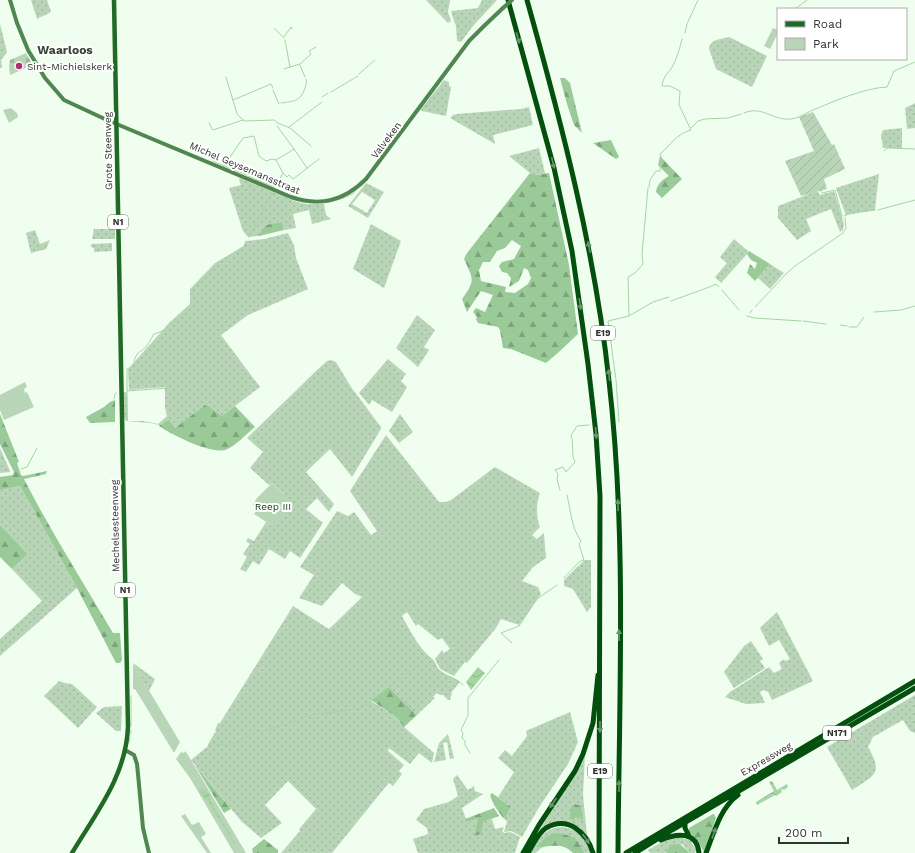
<svg xmlns="http://www.w3.org/2000/svg" width="915" height="853" font-family="'Work Sans',sans-serif">
<defs>
<pattern id="grass-dots" width="8" height="8" patternUnits="userSpaceOnUse"><rect width="8" height="8" fill="#b8d6b7"/><path d="M2 2h.1M6 6h.1" fill="none" stroke="#9eb89e" stroke-width="1.8" stroke-linecap="round"/></pattern>
<pattern id="forest-firs" width="22" height="20" patternUnits="userSpaceOnUse"><rect width="22" height="20" fill="#99ca98"/><path d="M5 1l3.5 6h-7zM16 11l3.5 6h-7z" fill="#7da57c"/></pattern>
<pattern id="cemetery-stones" width="16" height="16" patternUnits="userSpaceOnUse"><rect width="16" height="16" fill="#b8d6b7"/><path d="M2 7V4a2 2 0 0 1 4 0v3zM10 15v-3a2 2 0 0 1 4 0v3z" fill="#9eb89e"/></pattern>
<pattern id="garden-furrows" width="10" height="10" patternUnits="userSpaceOnUse"><rect width="10" height="10" fill="#b8d6b7"/><path d="M-1 1l2-2M0 10L10 0M9 11l2-2" fill="none" stroke="#9eb89e"/></pattern>
<pattern id="water-waves" width="16" height="10" patternUnits="userSpaceOnUse"><rect width="16" height="10" fill="#a4d5a3"/><path d="M0 5q4-4 8 0t8 0" fill="none" stroke="#8eb78d"/></pattern>
</defs>
<rect width="100%" height="100%" fill="#f0feef"/>
<path fill="url(#grass-dots)" fill-rule="evenodd" d="M31,0H47L51,12L37,19Z
M426,0H450L448,12L451,21L448,23Z
M482,0H497L473,26L461,42L457,41L456,26L452,15L451,11L478,8Z
M0,24L7,52L1,60L2,68H0Z
M729,37L767,56L752,87L716,69L709,49C711,38 720,40 729,37Z
M444,80L449,82V86L451,87L446,116L422,111L421,109Z
M915,103V128L907,129L905,108Z
M529,107L533,125L493,135L495,144L450,118L453,115L457,114L521,109Z
M902,128V148H883L881,135L883,130Z
M539,148L545,173L536,175L530,173L509,156Z
M879,174L875,210L846,215L836,188Z
M240,178L297,202L306,204H324L326,215L331,219L312,224L309,210L293,214L296,228L284,230L282,222C270,224 263,223 259,236L248,237L243,231L229,188L241,185L239,180Z
M366,183L384,192L368,218L348,206ZM362,192L375,200L367,213L352,204Z
M817,191L820,195L834,191L844,224L843,230L840,232L831,209L806,219L811,231L797,240L778,218V206Z
M371,224L401,241L384,288L353,269Z
M94,229H115V239H92Z
M35,230L40,244L50,240L46,249L31,253L26,233Z
M288,233L294,245L296,258L308,289L248,315L221,335L260,387L222,416L206,404L175,428L169,419L159,426V425L150,423L126,421L123,417V392H126L127,394L128,421H143L158,424L167,416L165,408V387L129,390L128,369L169,323L190,304V289L215,263L243,247L246,241L264,239Z
M734,239L749,252L721,283L715,277L727,263L720,257Z
M112,243V251L94,252V248L91,247V244Z
M770,264L784,273L770,289L758,278Z
M417,315L435,330L424,347L429,350L418,367L396,348Z
M388,359L406,374L401,381L407,387L392,412L372,400L369,405L359,393Z
M331,360L336,362L351,387L381,427V429L352,477L330,449L306,472L334,504L329,512L317,498L306,509L323,523L300,558L290,551L285,559L269,549L259,565L253,561L246,572L240,569L247,557L243,554L250,544L246,541L248,538L254,541L266,522L271,525L284,494L272,483L269,485L250,468L263,452L247,438L317,370L327,361Z
M400,414L413,432L399,443L389,431Z
M386,435L439,502H446L451,500L495,467L540,493C536,502 536,518 540,527L532,535L537,539L544,533L546,558L533,567L522,581L538,587L541,594L519,625L501,619L496,628L467,663L465,662L454,676L440,669L435,659L442,650L444,653L450,649L442,638L438,640L418,624L416,626L407,612L402,616C411,632 418,647 432,659C436,662 436,668 441,672C447,676 455,677 460,682L451,693L452,694L450,698L451,700H448L443,695H440L437,693L433,697L435,698L417,715L388,688L371,701L396,717L404,727L434,753L432,763L419,753L410,764L389,748L388,751L404,765L399,771L402,774L393,786L389,783L383,790L332,853H281L300,831L299,829L316,809L288,781L265,805L282,823L261,838L242,822L191,760L208,746V744L216,731L215,730L218,723H220L293,606L329,629L362,597L355,594L342,583L322,606L299,598L314,575L300,567L337,511L348,516L354,512L371,535L377,531L350,491Z
M0,448L10,471V472L0,473Z
M20,486L77,588L0,656V639L42,601L12,569L28,554L0,525V490Z
M585,560H591V607L587,612L573,589L564,586V580L576,568Z
M777,612L813,681L772,700L768,692L763,690L760,692L765,703L746,704L725,697L730,692L769,667L774,673L782,669L779,663L784,659L785,661L790,659L779,640L769,646L760,628Z
M751,641L763,659L760,661L765,668L734,688L724,672L744,646Z
M133,663L155,679L149,691L133,664Z
M59,681L65,683L72,684L97,707L78,728L44,696Z
M915,695V733L910,731L903,720L873,737L868,747C883,773 876,775 852,790L827,747Z
M122,706L121,731H116L96,713L104,707Z
M570,712L578,742L568,764L538,809L522,837L511,831L504,832L507,822L504,818L511,807L498,797L514,772L498,758L505,750L512,756L527,736L526,731Z
M448,734L454,758L450,759L447,742L443,743L446,760L434,762L439,743Z
M585,754L583,795L587,835L579,827L573,825L559,822L534,839L569,783Z
M457,775L468,790L474,786L475,791L483,794L462,808L467,822L478,819L482,822L492,819L495,829L504,827L502,831L504,833L510,832L520,837L515,853H418L413,839L428,834L427,828L416,820L424,809L449,802L458,796L453,779Z
M563,827C579,829 585,839 591,853H573C564,843 544,842 536,853H530C539,839 545,827 563,827Z
M678,837L690,840L696,850L695,853H690L682,844L670,846L666,853H650L648,850L662,842Z"/>
<path fill="url(#forest-firs)" fill-rule="evenodd" d="M560,78H565L570,83L582,133L574,125L567,104Z
M611,140L619,157L616,159L593,143Z
M660,156L682,179L662,198L656,192C657,184 662,180 669,176L658,165Z
M530,173L536,175L549,173L569,265L578,334L560,351L546,363L511,349L503,348L500,330L498,327L478,323L476,319L477,317L473,312L476,308L485,312L493,295L481,291L467,312L462,299C476,280 473,279 464,259L467,253ZM512,240L521,246L514,259L502,262L499,266L502,272L507,273L511,278L509,287L519,281L524,268L528,270L531,278L528,284L515,293L505,292L506,287L481,281L479,270L483,262H490L497,251L505,248Z
M282,222L284,230L259,236C263,223 270,224 282,222Z
M749,251L770,264L755,281L747,273L750,264L755,269L757,263L751,260L747,254Z
M115,400V422L90,423L86,417L104,407L110,402Z
M206,404L222,416L235,406L255,427C246,434 236,446 225,450C210,454 172,435 159,426L169,419L175,428Z
M0,414L19,462L17,463L21,475L23,476L47,471L46,474L24,479C51,532 83,582 113,633H120L122,660L120,663H116L77,588L20,486L0,490V477L13,475L14,472L0,444Z
M0,525L28,554L12,569L0,557Z
M388,687L417,715L404,727L396,717L371,700Z
M194,764L231,809L224,813Z
M492,793L511,807L504,819C498,811 493,805 490,795Z
M575,804L581,806L583,819L581,821L580,817H575L574,821L570,818L571,807Z
M494,808L499,816L483,822L481,834L474,836L478,819L466,822L465,819Z
M713,814H714L716,818L704,852L697,840L689,832V828Z
M554,833C570,834 579,838 584,853H573C562,841 549,848 536,847L546,837Z
M264,839L278,850V853H253L252,849Z
M680,844L690,853H666L670,845Z"/>
<path fill="url(#cemetery-stones)" d="M26,53L33,65L10,75L9,66L10,60Z"/>
<path fill="#b8d6b7" d="M773,28L778,30V33L770,49L764,46Z
M11,108L17,113L18,117L9,123L3,110Z
M25,382L27,387L24,389L25,393L27,392L34,407L4,420L0,410V395Z
M272,483L294,504L296,507L271,525L254,514L258,508L253,505L257,498Z
M133,664L180,742L174,753L135,689H133Z
M185,751L188,755L246,853H234L190,778L176,759L181,752L184,753Z
M185,814L192,825L199,822L206,834L201,837L211,853H207L181,816Z"/>
<path fill="url(#garden-furrows)" d="M813,112L832,145L834,144L845,169L824,179L827,189L801,196L785,161L814,151L799,117Z"/>
<path fill="url(#water-waves)" d="M478,667L485,673L471,690L466,682Z
M772,781L777,790L787,784L788,787L784,790L785,791L783,789L781,790L782,792L776,796L775,795L757,805L756,802L774,791L769,782Z
M204,788L210,796L211,802L235,843L233,845V841L209,803L199,791Z"/>
<g fill="none" stroke-linecap="round" stroke-linejoin="round">
<path stroke="#a4d5a3" stroke-width="1" d="M795,9L807,0
M274,29H275L284,38
M685,33L687,24L698,0
M284,37L291,27L292,29
M300,65L305,77
M290,67L300,64L311,54L309,51L316,47
M284,69L290,67L285,40
M359,74L375,60
M226,77L237,114L244,121L274,120L278,123L290,128L311,146
M273,90L279,104
M331,92L358,76
M322,97L328,93
M233,100L271,84L273,88
M281,103C294,101 300,102 305,88C306,85 307,82 306,79
M744,113C763,105 772,121 791,119C799,118 806,113 813,110C835,101 864,88 887,87L894,71L915,62
M209,123L212,129L213,130L243,120
M277,126L294,149
M289,127L322,102
M691,128L698,121L705,119L728,118L741,114
M292,150L294,149L307,168
M884,151L887,148L915,149
M213,161L236,171
M224,166L243,138L254,136L259,156L266,161L272,159L276,160
M237,171L247,175
M283,173L276,160L291,151
M248,176L274,187
M275,187L283,173L287,177L289,175L293,179L319,159
M649,187L650,180L656,171H660L661,156L660,154C671,145 676,134 691,130L679,105L680,91L670,86H662C663,78 666,75 671,69C676,61 680,48 682,39
M821,190L822,193L835,190L842,216
M279,194C305,205 329,207 354,193
M878,210L915,200
M844,216L851,213L875,210
M249,237L272,192
M241,248L244,247L246,241
M216,264L241,248
M722,290L739,310
M671,301L712,286L716,284L719,287
M755,307L786,274L795,266L843,233L846,228L845,218
M874,312L901,310L915,306
M750,313L752,310
M629,316L653,302L669,297
M747,316L754,318L801,321
M803,321L826,324
M840,325L847,326
M849,327H857L864,317
M134,361L137,354L146,347L154,334L165,330L171,323L194,308L196,301L192,293L193,288L203,281L215,266
M127,391L168,388
M127,391V370L128,368
M127,392V419
M114,399L115,394L116,393
M619,422L616,380L608,321L629,316L628,277L635,273L643,264L642,254L648,188
M21,469L27,467L37,448
M560,490L557,479L558,474L555,470L563,467L566,472L575,462C571,455 574,444 571,435L577,426L589,425
M564,578L579,562L584,560L579,544L581,541C571,527 571,511 567,495
M512,643L501,633L519,626L537,599L557,585
M131,696V717
M131,718V726
M131,734V730
M129,743L130,738
M212,743L222,745H228L257,732L278,727L311,715L362,708L428,657C437,661 434,667 440,671C448,677 456,678 463,685
M470,753L465,745V741L462,738L463,733L461,730L468,715V698L499,660"/>
<path stroke="#508650" stroke-width="4" d="M10,0L17,23L28,50L45,78L64,100L107,120L291,197C320,207 344,201 366,179L469,41L484,26L503,8
M125,750L134,755L137,764L138,774L143,828L149,853"/>
<path stroke="#216a26" stroke-width="4.5" d="M72,853C96,813 126,776 128,727L114,0"/>
<path stroke="#034f0e" stroke-width="5" d="M508,0L554,168L572,251L588,364L596,434L600,496L599,853
M527,0C562,125 595,251 609,381C627,537 619,696 618,853
M685,820V828L689,836
M661,840C677,833 697,831 699,853
M523,853L539,825L575,771L583,754L593,723L598,675
M528,853C533,845 538,833 546,828C568,815 587,833 593,853
M626,853L915,681
M635,853L672,830L915,688
M706,853C714,833 720,808 738,795"/>
<path stroke="#508650" stroke-width="4" d="M503,8L512,0"/>
</g>
<defs><path id="oneway-solid" d="M-6-.8H1V-3.2L6.5 0L1 3.2V.8H-6Z"/></defs>
<g fill="#68956e">
<use href="#oneway-solid" transform="translate(518 38) rotate(74)"/>
<use href="#oneway-solid" transform="translate(553 163) rotate(76)"/>
<use href="#oneway-solid" transform="translate(589 247) rotate(-101)"/>
<use href="#oneway-solid" transform="translate(580 304) rotate(81)"/>
<use href="#oneway-solid" transform="translate(609 375) rotate(-97)"/>
<use href="#oneway-solid" transform="translate(596 433) rotate(85)"/>
<use href="#oneway-solid" transform="translate(618 505) rotate(-91)"/>
<use href="#oneway-solid" transform="translate(619 635) rotate(-90)"/>
<use href="#oneway-solid" transform="translate(600 727) rotate(90)"/>
<use href="#oneway-solid" transform="translate(619 786) rotate(-90)"/>
<use href="#oneway-solid" transform="translate(553 803) rotate(124)"/>
<use href="#oneway-solid" transform="translate(714 833) rotate(-70)"/>
<use href="#oneway-solid" transform="translate(586 839) rotate(56)"/>
</g>
<circle fill="#b32d71" stroke="#fff" stroke-width="1.5" cx="19" cy="66" r="4"/>
<g text-anchor="middle" dominant-baseline="central" stroke-width="4" stroke-linejoin="round" paint-order="stroke">
<g fill="#fff" stroke="#6d716d" stroke-width="1">
<rect x="108" y="215" width="20" height="14" rx="3"/>
<rect x="591" y="326" width="24" height="14" rx="3"/>
<rect x="115" y="583" width="20" height="14" rx="3"/>
<rect x="823" y="726" width="28" height="14" rx="3"/>
<rect x="588" y="764" width="24" height="14" rx="3"/>
</g>
<g font-size="9" font-weight="bold" fill="#2e342e">
<text x="118" y="222">N1</text>
<text x="603" y="333">E19</text>
<text x="125" y="590">N1</text>
<text x="837" y="733">N171</text>
<text x="600" y="771">E19</text>
</g>
<g font-size="10" fill="#2e342e" stroke="#fff" text-anchor="start">
<text x="27" y="66">Sint-Michielskerk</text>
</g>
<g font-size="10" fill="#2e342e" stroke="#fff">
<text transform="translate(386 140) rotate(-53)">Valveken</text>
<text transform="translate(108 151) rotate(-91)">Grote Steenweg</text>
<text transform="translate(245 168) rotate(23)">Michel Geysemansstraat</text>
<text transform="translate(115 526) rotate(-91)">Mechelsesteenweg</text>
<text transform="translate(766 759) rotate(-30)">Expressweg</text>
</g>
<g font-size="10" fill="#043a09" stroke="#fff">
<text x="273" y="506">Reep III</text>
</g>
<g font-size="12" font-weight="bold" fill="#384438" stroke="#fff">
<text x="65" y="50">Waarloos</text>
</g>
</g>
<rect x="777" y="8" width="130" height="52" fill="#ffffff" stroke="#abaeab"/>
<rect x="785" y="21" width="20" height="6" fill="#216a26" stroke="#abaeab"/>
<text x="813" y="28" font-size="12" fill="#2e342e">Road</text>
<rect x="785" y="38" width="20" height="12" fill="#b8d6b7" stroke="#abaeab"/>
<text x="813" y="48" font-size="12" fill="#2e342e">Park</text>
<path d="M779 837v6h69v-6" fill="none" stroke="#2e342e" stroke-width="2"/>
<text x="785" y="837" font-size="12" fill="#2e342e" stroke="#ffffff" stroke-width="3" paint-order="stroke">200 m</text>
</svg>
